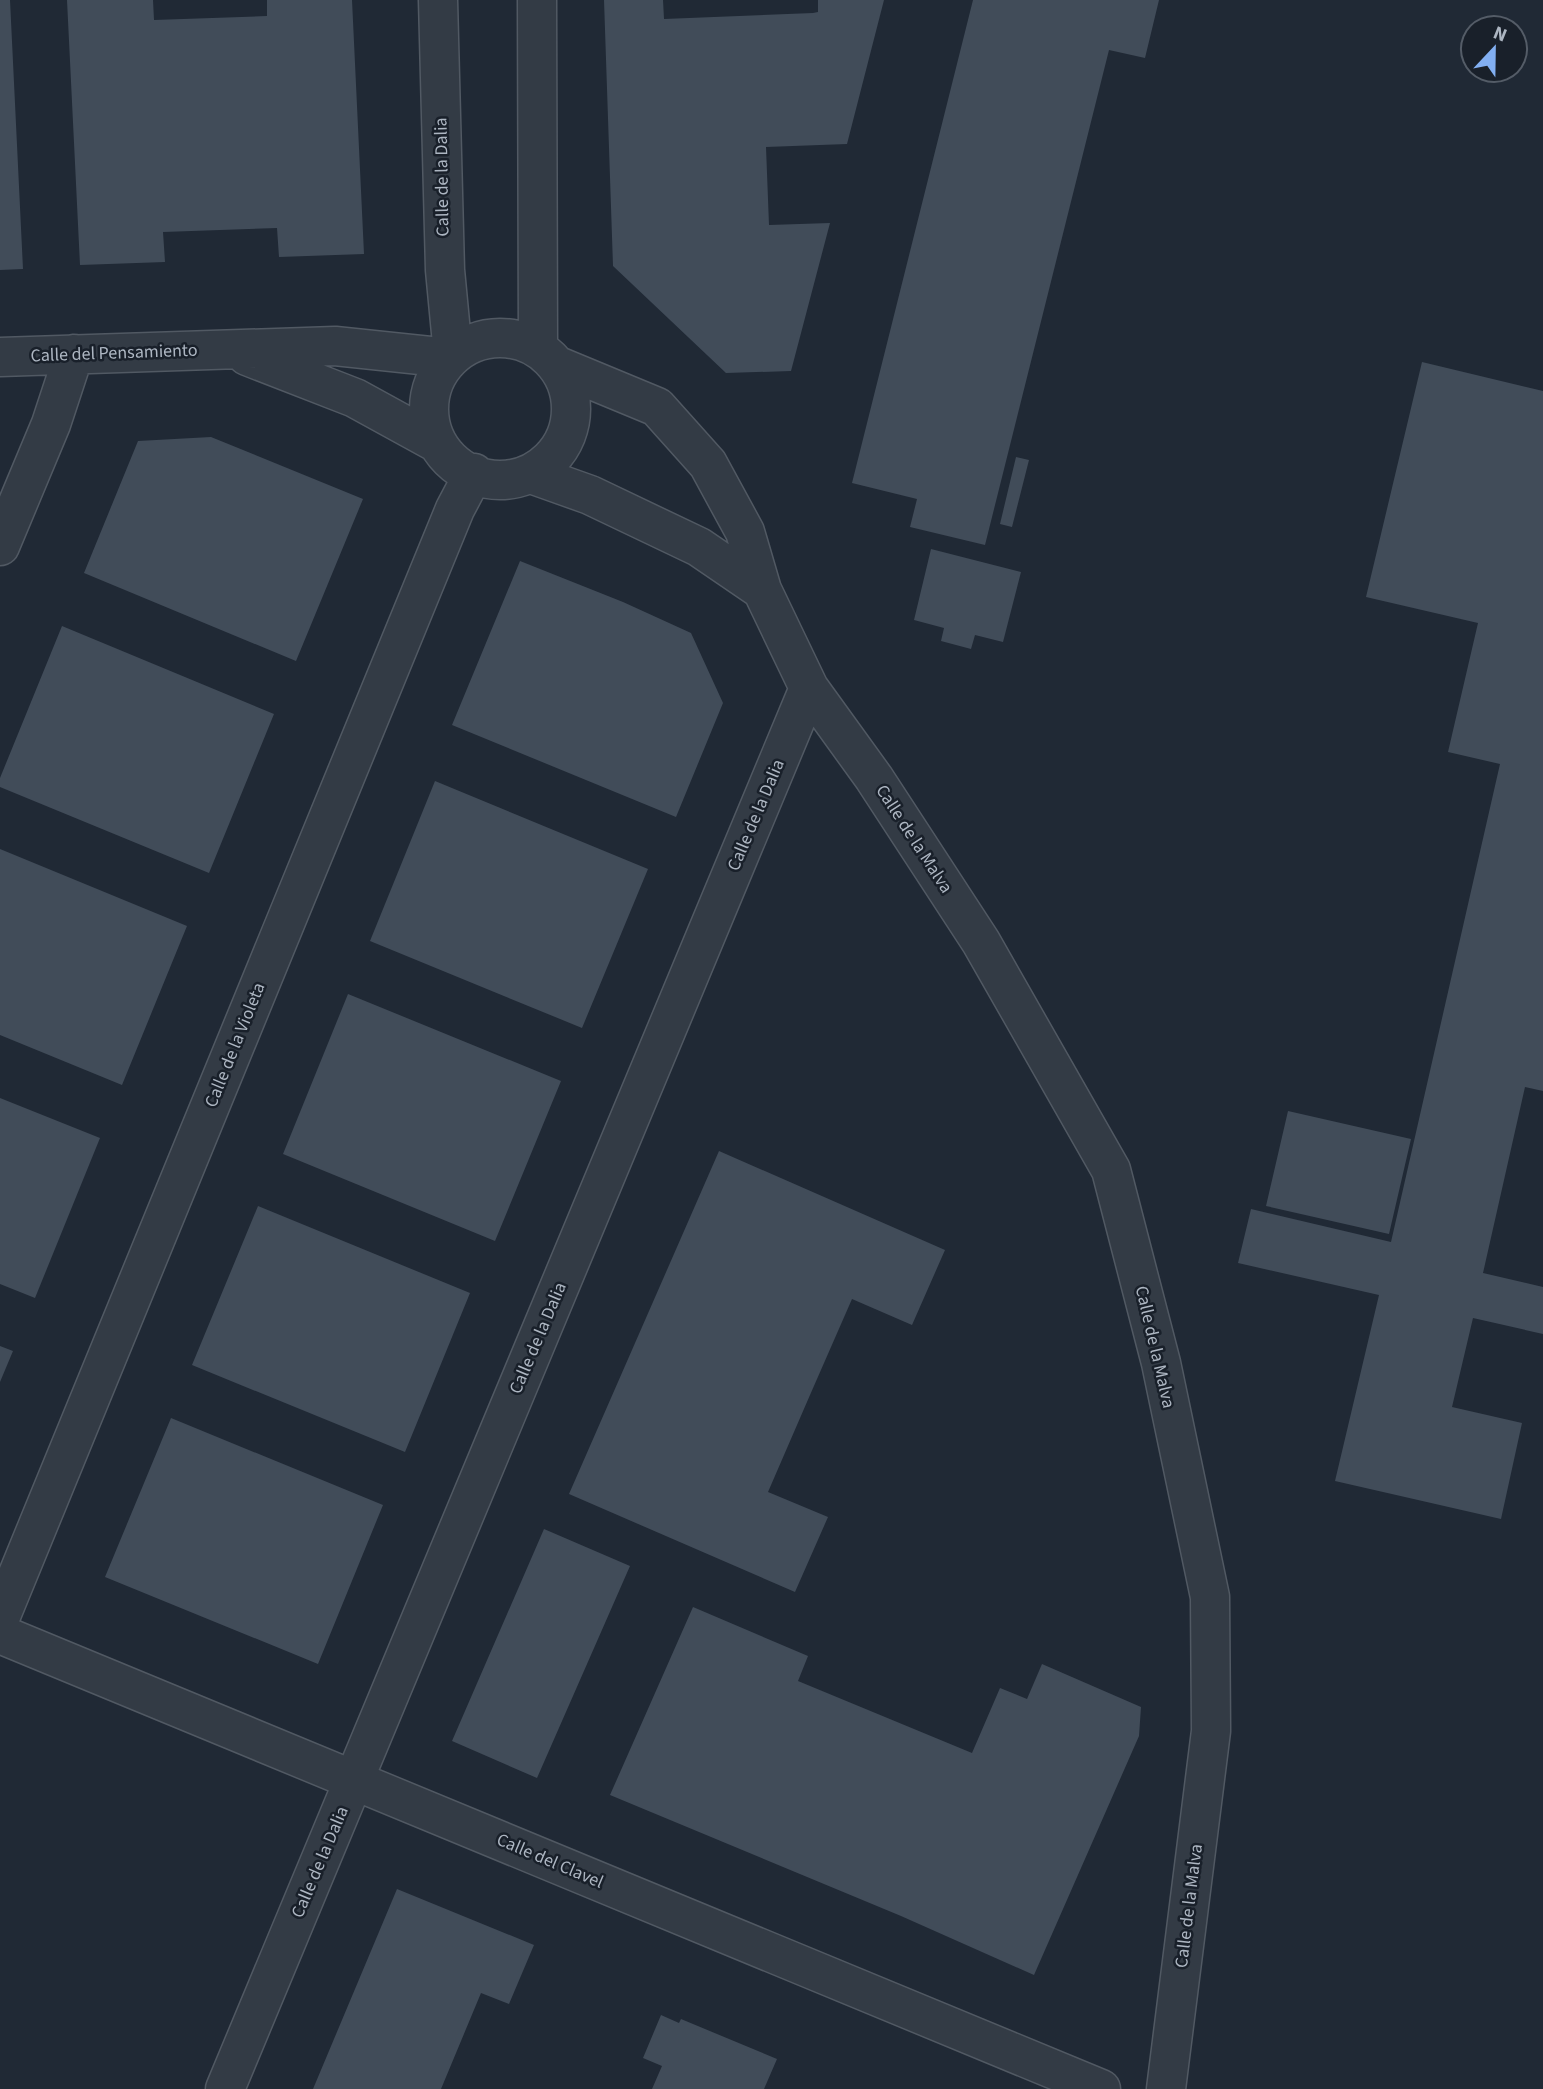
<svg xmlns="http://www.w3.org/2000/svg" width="1543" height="2089" font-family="'Source Sans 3',sans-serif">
<rect width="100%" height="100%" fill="#202935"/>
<path fill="#414c59" d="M0,0H10L23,269L0,270Z
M67,0H153L154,20L267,16V0H352L364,254L279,257L277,228L163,232L165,262L80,265Z
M604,0H663L664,19L813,13L818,12V0H884L847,144L766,147L769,225L830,223L791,371L726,373L613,266Z
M973,0H1159L1145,58L1109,50L985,545L910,527L917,499L852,483Z
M1422,362L1543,391V1091L1525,1087L1483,1273L1543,1287V1334L1473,1318L1452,1407L1522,1423L1501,1519L1335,1481L1379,1295L1238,1263L1251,1209L1391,1242L1500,764L1448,752L1478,623L1366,597Z
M211,437L363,499L296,661L84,573L138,441Z
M1016,457L1029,460L1012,527L1000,524Z
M931,549L1021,572L1003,642L975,635L971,649L941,641L944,628L914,620Z
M520,561L623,602L691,633L723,703L676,817L452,725Z
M62,626L274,714L209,873L0,787V778Z
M435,781L648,869L582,1028L370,941Z
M0,849L187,926L122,1085L0,1035Z
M348,994L561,1081L495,1241L283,1154Z
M0,1098L100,1138L35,1298L0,1284Z
M1288,1111L1411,1139L1389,1234L1266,1206Z
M719,1151L945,1250L912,1325L852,1299L810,1395L768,1492L828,1517L795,1592L569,1494Z
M258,1206L470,1293L405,1452L192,1365Z
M0,1346L13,1351L0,1382Z
M171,1418L383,1505L318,1664L105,1577Z
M544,1529L630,1566L537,1778L452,1741Z
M693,1607L808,1656L798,1681L972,1753L1000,1688L1027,1699L1042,1664L1141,1707L1139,1736L1034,1975L901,1916L610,1795Z
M397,1889L534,1945L509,2004L481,1993L441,2089H313Z
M661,2015L679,2023L681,2019L777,2059L764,2089H652L662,2066L643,2058Z"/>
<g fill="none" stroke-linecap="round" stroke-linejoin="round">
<defs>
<path id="minor" d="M438,0L445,270L453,354
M537,0L538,348
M429 409a71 71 0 1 1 142 0a71 71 0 1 1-142 0Z
M247,356L355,398L437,443
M0,357L335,346L449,358
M558,366L657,407L708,464L745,532L762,590L809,688L874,778L981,942L1111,1170L1161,1363L1210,1597L1211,1731L1166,2089
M531,474L590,495L699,547L762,590
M0,546L51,424L74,354
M0,1618L455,509L474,473
M0,1634L1101,2089
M225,2089L809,688"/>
</defs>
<use href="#minor" stroke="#515963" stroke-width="41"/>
<use href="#minor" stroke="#333b45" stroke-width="38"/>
</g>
<g text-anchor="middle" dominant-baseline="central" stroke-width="5" stroke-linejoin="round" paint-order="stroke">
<g font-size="18" fill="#adb6c2" stroke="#19202a">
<text transform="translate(442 177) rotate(-91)">Calle de la Dalia</text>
<text transform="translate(114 353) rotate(-2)">Calle del Pensamiento</text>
<text transform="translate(756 815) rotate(-67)">Calle de la Dalia</text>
<text transform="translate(914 839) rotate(57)">Calle de la Malva</text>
<text transform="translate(235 1045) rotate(-68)">Calle de la Violeta</text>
<text transform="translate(538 1338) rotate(-67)">Calle de la Dalia</text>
<text transform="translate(1155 1347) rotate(77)">Calle de la Malva</text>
<text transform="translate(550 1861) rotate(23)">Calle del Clavel</text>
<text transform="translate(320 1862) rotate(-67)">Calle de la Dalia</text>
<text transform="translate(1189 1906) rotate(-83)">Calle de la Malva</text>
</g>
</g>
<g transform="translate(1494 49) rotate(22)"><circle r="33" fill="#19202a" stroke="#545c67" stroke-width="2"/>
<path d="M0-5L12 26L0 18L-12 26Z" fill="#82aff2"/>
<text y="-10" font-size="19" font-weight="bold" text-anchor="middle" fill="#adb6c2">N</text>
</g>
</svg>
